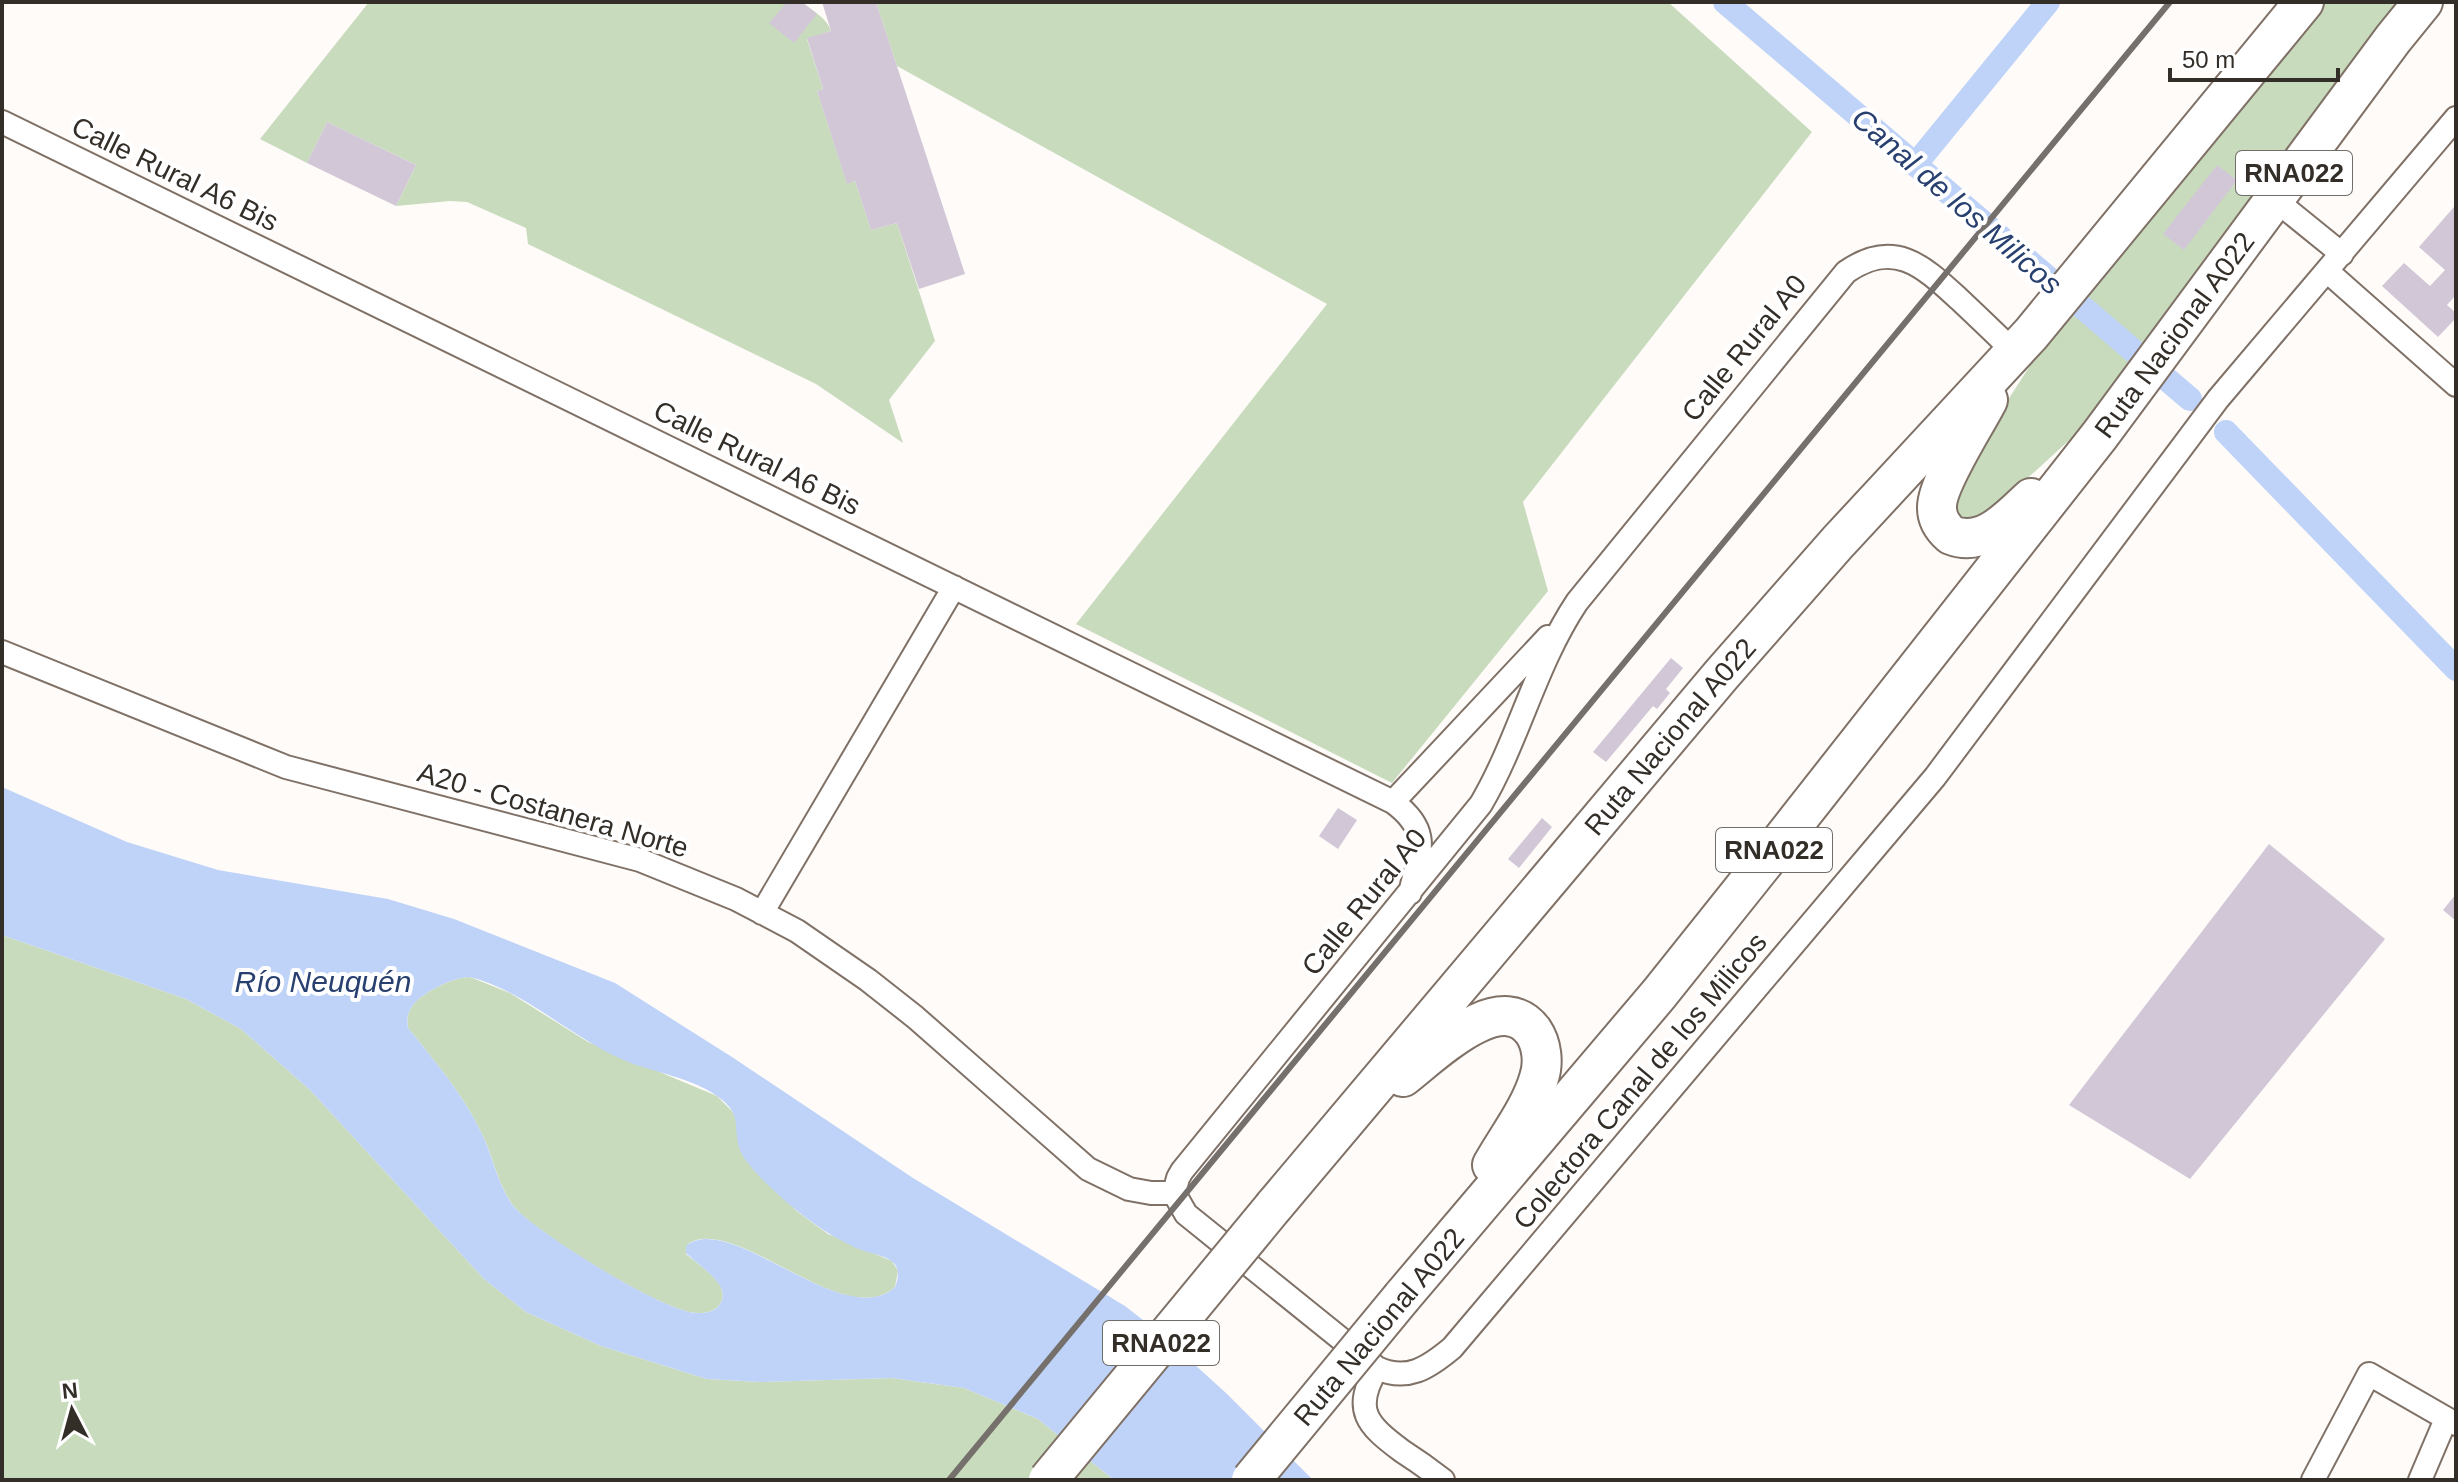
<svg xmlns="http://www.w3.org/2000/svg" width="2458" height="1482" font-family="Arial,sans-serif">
<rect width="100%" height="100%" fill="#fefbf9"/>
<path fill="#c9dbbd" d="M369,2H801C812,10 827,18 831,31L807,39L823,89L817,91L847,183L855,181L871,230L897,223L935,341L889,400L903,443L816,384L528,244L526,228L467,202L450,201L396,206L416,165L327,122L307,163L260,139Z
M876,2H1668L1812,132L1523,502L1548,591L1392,783L1076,624L1327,304L897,66Z
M2326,2H2409L2088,423L1984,518L1974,523L1956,519L1948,499L1963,470L2042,347Z
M2,935L186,999L241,1029L310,1090L484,1279L526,1312L601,1346L707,1379L761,1382L892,1378L964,1388L1038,1419L1114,1480H2Z
M470,977L510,993L588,1042L717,1096L732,1111L738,1122L740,1149L768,1184L798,1212L828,1234L892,1261L898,1271L895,1287C845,1333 738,1215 689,1243L686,1254C698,1265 733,1285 720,1304C716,1311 706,1313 699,1313C667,1315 539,1234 516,1209C497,1187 494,1156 481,1132C463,1094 434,1060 408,1028C407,1020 407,1015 411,1008C420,993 453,977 470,977Z"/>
<path fill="#bfd3f8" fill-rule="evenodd" d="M2,787L127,842L218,870L388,899L454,919L615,983L732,1057L913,1178L1125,1306L1161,1334L1226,1393L1313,1480H1114L1038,1419L964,1388L892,1378L761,1382L707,1379L601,1346L526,1312L484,1279L310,1090L241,1029L186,999L2,935ZM470,977C527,992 571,1038 626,1061C655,1073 690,1077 717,1096C744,1115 732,1126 740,1150C747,1169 791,1207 808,1219C825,1232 842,1242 861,1250C870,1253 882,1255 890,1260C900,1266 899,1278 895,1287C845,1334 730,1209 686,1246V1253C697,1265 733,1285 720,1304C716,1311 707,1313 699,1313C667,1315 540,1234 516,1209C497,1187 494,1157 481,1132C463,1094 434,1060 408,1028C407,1020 407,1015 411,1008C420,993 453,977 470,977Z"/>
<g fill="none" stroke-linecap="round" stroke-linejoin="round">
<path stroke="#bfd3f8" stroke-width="24" d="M1725,2L2190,399
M1915,165L2048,2
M2226,432L2456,669"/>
</g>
<path fill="#d1c7d7" d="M787,2H802L817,14L794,43L769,23Z
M822,2H876L965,274L919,289L897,223L871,230L855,181L847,184L817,91L823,89L807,38L831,31Z
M327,122L416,165L396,206L307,163Z
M2217,165L2237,180L2184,250L2163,234Z
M2454,207L2456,295L2447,305L2456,313V318L2438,337L2382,286L2404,263L2430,286L2445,270L2419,247Z
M1671,658L1683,668L1666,689L1670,693L1657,709L1653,706L1606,762L1593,752Z
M1338,808L1357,820L1338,849L1319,836Z
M1542,818L1552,827L1519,868L1508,859Z
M2269,844L2385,939L2190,1179L2069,1105Z
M2456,894V921L2443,910Z"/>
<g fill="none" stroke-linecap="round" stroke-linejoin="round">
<defs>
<path id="minor" d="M2,122L1393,802C1432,831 1420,851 1410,893
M2274,199L2342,254
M2327,271L2456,385
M2,652L286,767L640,860L736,899L797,931L868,980L915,1017L1088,1169L1129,1189L1151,1193H1174
M1393,802L1548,637
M762,913L954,587
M1174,1193L1186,1214L1377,1368C1407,1382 1428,1368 1452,1348L1935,777L2218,399L2456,118
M1174,1193L1178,1178L1182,1171L1481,804C1519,739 1535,665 1577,602L1846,272C1895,238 1924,267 1960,300C1978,317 1996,334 2014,352
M1377,1368C1352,1410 1367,1425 1402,1451C1416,1460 1430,1470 1443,1480
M2313,1480L2369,1374L2456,1424
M2420,1480L2446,1419"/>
<g id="trunk">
<path d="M1988,400C1976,424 1936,484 1937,508C1937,519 1943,528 1951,535C1984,548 2009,518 2031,498"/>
<path d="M1403,1077C1432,1055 1500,986 1533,1031C1542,1044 1544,1063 1539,1078C1530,1109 1507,1138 1492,1165"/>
<path id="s1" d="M1274,1206L1722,674L1838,542L2031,334L2304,2"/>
<path id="s2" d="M1402,1297L1659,994L1766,860L2100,435L2393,39L2423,2"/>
</g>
</defs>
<use href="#minor" stroke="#807167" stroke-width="26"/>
<use href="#trunk" stroke="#807167" stroke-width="42"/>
<use href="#minor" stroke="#fff" stroke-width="22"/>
<use href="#trunk" stroke="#fff" stroke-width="38"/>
<path stroke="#75706c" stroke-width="6" d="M949,1480L2170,2"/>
<defs>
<path id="trunk-bridge" d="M1048,1480L1274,1206
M1251,1480L1402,1297"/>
</defs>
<use href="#trunk-bridge" stroke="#807167" stroke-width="42" stroke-linecap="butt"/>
<use href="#trunk-bridge" stroke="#fff" stroke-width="38"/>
</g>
<g text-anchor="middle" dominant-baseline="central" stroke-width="8" stroke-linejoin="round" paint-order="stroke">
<g fill="#fff" stroke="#716d69" stroke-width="2">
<rect x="2236" y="151" width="116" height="44" rx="6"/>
<rect x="1716" y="828" width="116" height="44" rx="6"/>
<rect x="1103" y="1321" width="116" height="44" rx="6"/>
</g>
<g font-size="26" font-weight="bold" fill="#342e29">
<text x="2294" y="173">RNA022</text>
<text x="1774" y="850">RNA022</text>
<text x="1161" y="1343">RNA022</text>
</g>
<g font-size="28" fill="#342e29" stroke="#fff">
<text transform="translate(175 174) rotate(26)">Calle Rural A6 Bis</text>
<text stroke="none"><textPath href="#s2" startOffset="1234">Ruta Nacional A022</textPath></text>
<text transform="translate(1744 348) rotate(-51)">Calle Rural A0</text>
<text transform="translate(757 458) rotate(26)">Calle Rural A6 Bis</text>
<text stroke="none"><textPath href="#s1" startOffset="614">Ruta Nacional A022</textPath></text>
<text transform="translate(553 810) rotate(16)">A20 - Costanera Norte</text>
<text transform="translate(1364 902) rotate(-51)">Calle Rural A0</text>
<text transform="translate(1640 1081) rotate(-50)">Colectora Canal de los Milicos</text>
<text transform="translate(1379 1327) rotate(-50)">Ruta Nacional A022</text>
</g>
<g font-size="30" font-style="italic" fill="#28406f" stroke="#fff">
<text transform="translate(1957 201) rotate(41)">Canal de los Milicos</text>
<text x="323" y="981">Río Neuquén</text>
</g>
</g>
<rect width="2458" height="1482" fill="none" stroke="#342e29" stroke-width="8"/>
<g transform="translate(72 1410) rotate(354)" stroke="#ffffff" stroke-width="6" paint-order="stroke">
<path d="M0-6L14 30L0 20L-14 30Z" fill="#342e29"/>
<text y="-12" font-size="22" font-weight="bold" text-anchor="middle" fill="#342e29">N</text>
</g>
<path d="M2170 68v12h168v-12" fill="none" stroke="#342e29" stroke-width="4"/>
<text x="2182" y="68" font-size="24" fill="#342e29" stroke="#ffffff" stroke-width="6" paint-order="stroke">50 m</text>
</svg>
